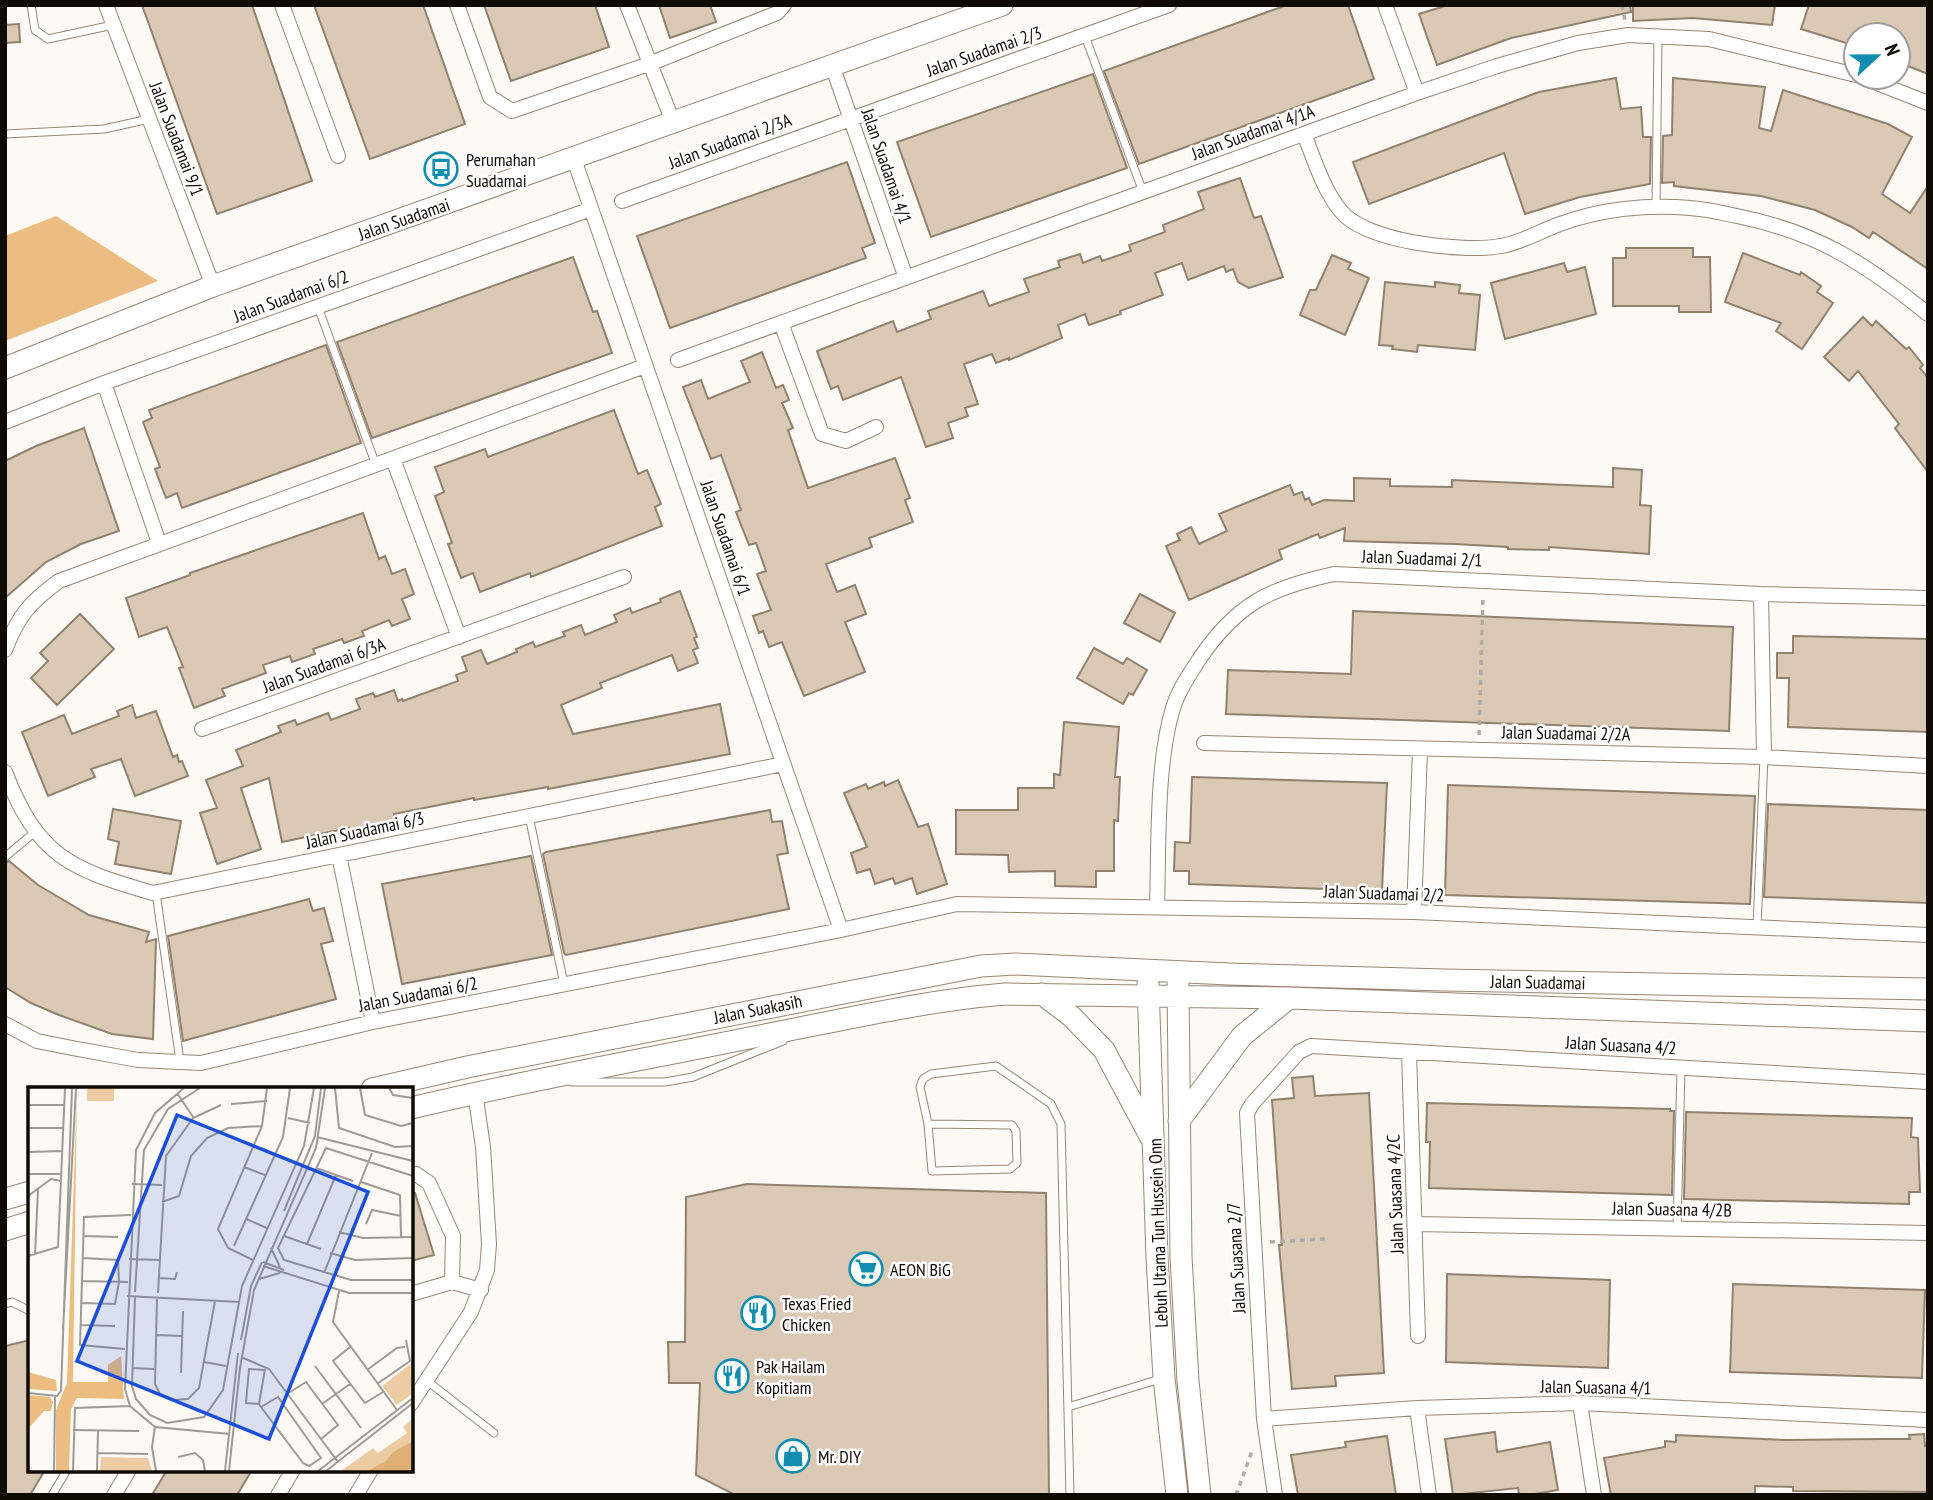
<svg xmlns="http://www.w3.org/2000/svg" width="1933" height="1500" font-family="'PT Sans Narrow',sans-serif">
<rect width="100%" height="100%" fill="#fdfaf6"/>
<path fill="#ecbd81" d="M56,216L158,281L5,341V236Z"/>
<path fill="#dac9b5" stroke="#91826f" stroke-width="2" d="M142,5H252L312,181L217,214Z
M314,5H423L465,124L370,159Z
M484,5H595L609,47L511,81Z
M659,5H710L716,22L670,38Z
M1287,5H1348L1374,79L1139,164L1104,71Z
M1448,5H1630L1631,12L1511,38L1437,65L1419,14Z
M1633,5H1775L1772,25L1693,18L1633,21Z
M1809,5H1928V74L1898,62V35H1856V46L1801,29Z
M19,24L20,42L5,43V25Z
M1093,74L1127,168L931,237L897,142Z
M1616,78L1621,109L1641,107L1643,137H1651L1650,184L1580,197L1525,214L1504,153L1369,204L1353,162L1539,92Z
M1673,78L1765,87L1759,128L1771,131L1783,90L1888,124L1912,137L1882,194L1910,213L1928,186V269L1873,232L1869,238L1852,227L1815,210L1761,196L1674,186V182L1662,183L1663,136L1672,135Z
M847,162L875,243L862,248L866,258L670,328L637,236Z
M1240,178L1254,218L1261,216L1283,277L1249,288L1238,282L1233,269L1226,272L1224,266L1188,280L1182,263L1155,273L1163,295L1120,311L1121,314L1089,325L1085,314L1058,325L1062,338L1009,360V358L996,363L992,354L964,364L978,404L965,408L968,416L948,423L953,438L926,447L901,377L843,400L838,386L831,389L817,351L893,321L897,332L931,319L928,311L983,291L989,306L1029,292L1024,279L1060,267L1058,261L1080,254L1083,263L1100,256L1102,261L1131,251L1129,245L1165,232L1163,225L1204,209L1198,192Z
M1626,248H1693V257H1710L1711,312H1679V306H1613V258H1626Z
M1743,253L1800,275L1801,272L1821,286L1817,292L1833,303L1802,349L1776,331L1781,323L1725,302Z
M1332,255L1351,263L1348,269L1369,278L1345,335L1300,315L1310,290H1316Z
M573,257L593,312L597,311L612,353L372,438L337,342Z
M1564,263L1567,272L1585,267L1596,314L1505,339L1491,283Z
M1385,282L1435,287V282L1460,285L1459,293L1480,295L1475,350L1418,345L1417,352L1392,349L1393,346L1379,345Z
M1863,317L1872,326L1876,321L1906,349L1909,347L1923,365L1920,368L1928,378V472L1895,428L1899,424L1858,371L1849,381L1824,357Z
M326,345L361,443L182,508L177,493L166,498L155,469L160,467L143,422L152,418L149,410Z
M762,352L776,388L783,385L789,400L782,403L793,428L788,430L808,488L895,458L910,498L905,500L913,522L869,538L872,547L826,564L837,592L855,585L866,614L845,622L865,672L804,696L782,642L769,647L763,631L759,633L753,616L771,610L757,574L766,571L756,543L749,545L736,512L741,510L721,455L711,459L683,387L701,380L708,399L750,382L741,361Z
M614,410L638,474L647,470L661,504L655,507L662,526L531,577L530,573L480,592L473,573L461,578L448,544L452,543L435,496L444,492L435,467L485,449L488,457Z
M84,428L119,531L81,544L46,562L5,598V461L36,446Z
M1613,468L1642,470L1640,505L1651,506L1649,554L1549,547V550L1508,549V547L1455,544L1344,541L1345,528L1320,538L1318,534L1279,550L1282,559L1189,600L1166,546L1180,540L1177,534L1191,527L1199,544L1227,531L1219,514L1290,485L1294,495L1302,492L1305,500L1309,498L1312,505L1324,500L1354,501V478L1390,479V486L1452,487V480L1613,487Z
M363,513L379,559L385,556L392,574L405,569L414,594L402,599L410,619L392,626L389,620L362,631L364,636L344,643L342,639L313,649L315,654L292,662L290,656L263,665L266,673L222,689L225,696L194,708L179,668L183,667L167,627L139,637L126,598L190,575V573Z
M680,591L697,637L694,638L698,648L693,650L698,663L678,671L672,655L600,683L602,688L561,705L573,734L720,704L730,754L548,789V787L474,800V798L394,814L396,823L350,832L349,828L282,842L269,778L241,788L261,849L217,864L200,813L217,808L206,780L243,766L236,750L281,732L278,726L295,720L297,725L328,713L331,720L360,709L356,699L373,693L375,697L394,690L398,701L402,699L403,701L458,681L456,675L467,671L462,657L481,650L487,664L517,652L516,649L533,642L535,647L565,636L563,632L581,625L585,635L617,622L614,615L630,608L632,613L661,602L660,599Z
M1140,594L1175,613L1160,642L1124,623Z
M1353,611L1733,627L1729,731L1226,714L1228,670L1351,674Z
M80,614L114,649L57,705L31,678L48,661L40,653Z
M1793,636L1928,639V732L1788,727L1789,678H1777V653H1793Z
M1094,648L1123,664L1127,658L1147,670L1133,695L1129,693L1123,704L1077,678Z
M132,705L136,718L156,711L173,757L177,755L179,762L182,761L188,776L135,796L121,759L91,769L95,777L48,796L22,732L64,715L72,734L119,716L117,711Z
M1064,722L1119,727L1115,777H1120L1118,821L1114,820V871H1096V887L1055,886V871L1009,872L1008,855L956,854V810H1018V788H1054V774L1060,775Z
M1192,777L1387,783L1382,891L1189,884V871H1174L1175,842L1190,843Z
M898,780L918,827L928,824L947,884L917,894L912,878L895,884L893,878L875,884L870,869L857,873L851,853L867,847L844,793L866,784L868,789L884,782L885,786Z
M1448,785L1755,796L1750,904L1445,895Z
M1768,804L1928,810V903L1764,897Z
M113,809L181,821L171,874L115,864L119,842L108,839Z
M770,810L772,822L782,821L788,853L777,855L789,909L566,955L564,953L543,854L546,852Z
M531,856L552,955L402,984L382,884Z
M9,861L38,885L89,915L149,932L146,942L156,939L153,1039L112,1034L59,1015L31,1003L5,987V863Z
M309,899L313,911L324,908L333,941L321,944L336,999L183,1041L168,936Z
M1313,1076L1315,1096L1369,1093L1384,1373L1335,1376L1336,1386L1292,1389L1279,1245H1282L1272,1100L1294,1098L1292,1078Z
M1427,1103L1670,1109V1111H1674L1672,1195L1429,1188L1430,1142H1426Z
M1686,1112L1912,1118L1911,1137L1918,1138L1920,1192H1909V1204L1684,1199Z
M747,1184L1046,1193L1049,1495H735L696,1475L700,1383H669L668,1342H685L686,1197Z
M411,1193H415L434,1255L411,1261Z
M1447,1274L1610,1280L1608,1368L1446,1362Z
M1733,1284L1925,1290L1922,1378L1730,1372Z
M30,1340V1470H45L30,1495H5V1346Z
M1495,1432L1497,1452L1550,1442L1558,1490L1529,1495H1519L1518,1488L1453,1495L1445,1439Z
M1924,1434L1925,1446L1928,1445V1492L1793,1491V1487L1755,1486V1495H1611L1604,1458L1665,1447V1441L1676,1442V1435L1786,1440L1879,1439H1910L1909,1435Z
M1387,1436L1396,1495H1298L1291,1455L1346,1447L1345,1442Z
M167,1470H252L237,1495H152Z"/>
<g fill="none" stroke-linecap="round" stroke-linejoin="round">
<defs>
<path id="lane" d="M31,5L35,30L48,39L113,25
M1085,36L1143,192
M5,134L104,129L149,119
M1656,207L1658,37
M318,307L376,465
M529,816L564,984
M5,857L36,831
M156,893L180,1061
M1757,927L1764,757
M572,1082H665L693,1077L783,1041
M928,1124L1012,1125L1016,1131L1017,1163L1010,1169L932,1171L928,1124L920,1087L923,1079L931,1074L996,1066L1051,1104L1061,1124L1070,1495
M1677,1229L1681,1068
M5,1304L12,1302L30,1311
M426,1380L494,1433
M1068,1407L1160,1379
M52,1495L67,1470"/>
<path id="street" d="M106,5L213,286
M282,5L338,156
M457,5L490,97L512,111L649,64L777,13L784,5
M627,5L673,122
M1385,5L1417,93
M832,65L906,278
M1862,77L1928,103
M1304,134C1314,159 1323,189 1340,210C1364,242 1463,253 1501,246C1521,243 1540,231 1560,224C1600,209 1648,204 1690,208C1706,209 1722,213 1737,216C1817,232 1866,264 1928,314
M574,159L841,930
M622,201L1169,5
M781,323L822,434L846,441L876,427
M678,360L1417,93L1497,66L1578,43L1628,35L1709,39L1856,75
M104,383L159,543
M5,422L104,383L591,209
M393,459L459,637
M1761,594L1764,757
M5,650C18,616 30,602 59,581L645,366
M202,729L624,577
M1204,743L1764,757L1928,766
M5,772C38,857 70,869 153,893L783,764
M339,855L373,1022
M1157,906C1159,846 1156,764 1173,708C1178,691 1189,675 1198,661C1236,604 1269,588 1334,574L1761,594L1928,598
M1414,912L1420,750
M5,1024L37,1041L72,1048L138,1060L201,1063L373,1022L841,930L957,904L1414,912L1928,935
M1409,1052L1418,1336
M411,1176L416,1174L429,1183L453,1236L452,1282
M1415,1224L1928,1233
M411,1294L452,1282L481,1290
M1580,1403L1594,1495
M411,1404L471,1312L487,1270L489,1244L483,1147L475,1092
M1417,1408L1429,1495
M1264,1419L1417,1408L1580,1403L1928,1420
M114,1495L129,1470
M278,1495L293,1470
M356,1495L371,1470
M1275,1495L1264,1419L1247,1113L1252,1104L1299,1052L1311,1046L1928,1082"/>
<path id="secondary" d="M5,368L213,286L1002,5
M1148,983L1157,1258L1164,1378L1177,1495
M1178,983L1181,1257L1188,1381L1200,1495
M1042,994L1071,1016L1104,1050L1150,1136
M372,1089L467,1067L981,966L1015,964L1229,974L1445,980L1928,989
M411,1108C523,1081 636,1061 749,1038C834,1022 919,1001 1005,994L1289,998L1928,1021
M1179,1121L1242,1036L1289,998
M5,1199L30,1192
M5,1230L30,1222"/>
</defs>
<use href="#lane" stroke="#978774" stroke-width="9"/>
<use href="#street" stroke="#978774" stroke-width="16"/>
<use href="#secondary" stroke="#978774" stroke-width="23"/>
<path stroke="#b0aca7" stroke-width="3.5" stroke-dasharray="5 5" stroke-linecap="butt" d="M1622,5L1625,20
M1479,735L1483,596
M1270,1242L1325,1239
M1236,1495L1252,1451"/>
<use href="#lane" stroke="#fff" stroke-width="7"/>
<use href="#street" stroke="#fff" stroke-width="14"/>
<use href="#secondary" stroke="#fff" stroke-width="21"/>
</g>
<defs>
<symbol id="bus-ring" viewBox="-11 -11 22 22"><circle r="9.5" fill="#fff" stroke="#118eaf" stroke-width="1.5"/><path d="M-5-6H5V4H4V6H2V4H-2V6H-4V4H-5ZM-3.5-4V0h7V-4ZM-3.5 1.2v1.5H-2V1.2ZM2 1.2v1.5H3.5V1.2Z" fill="#118eaf"/></symbol>
<symbol id="supermarket-ring" viewBox="-11 -11 22 22"><circle r="9.5" fill="#fff" stroke="#118eaf" stroke-width="1.5"/><path d="M-6-5.5h2.5l.6 2H6L4.5 2H-2.5L-4.4-4H-6ZM-1.5 3.2a1.3 1.3 0 1 0 .1 0ZM3 3.2a1.3 1.3 0 1 0 .1 0Z" fill="#118eaf"/></symbol>
<symbol id="restaurant-ring" viewBox="-11 -11 22 22"><circle r="9.5" fill="#fff" stroke="#118eaf" stroke-width="1.5"/><path d="M-5-6h1v4h1v-4h1v4h1v-4h1v5L-1.5 .5V6h-2V.5L-5-1ZM5-6V6H3V1.5H1.5Q1.5-4 5-6Z" fill="#118eaf"/></symbol>
<symbol id="shop-ring" viewBox="-11 -11 22 22"><circle r="9.5" fill="#fff" stroke="#118eaf" stroke-width="1.5"/><path d="M-5-2.5h2.3a2.7 3.5 0 0 1 5.4 0H5L5.5 6h-11ZM-1.5-2.5h3a1.5 2.3 0 0 0-3 0Z" fill="#118eaf"/></symbol>
</defs>
<g fill-rule="evenodd">
<use href="#bus-ring" x="422" y="150" width="38" height="38"/>
<use href="#supermarket-ring" x="847" y="1250" width="38" height="38"/>
<use href="#restaurant-ring" x="739" y="1294" width="38" height="38"/>
<use href="#restaurant-ring" x="713" y="1357" width="38" height="38"/>
<use href="#shop-ring" x="774" y="1437" width="38" height="38"/>
</g>
<g text-anchor="middle" dominant-baseline="central" stroke-width="5" stroke-linejoin="round" paint-order="stroke">
<g font-size="18" fill="#100a05" stroke="#fff">
<text transform="translate(984 51) rotate(-19)">Jalan Suadamai 2/3</text>
<text transform="translate(1253 132) rotate(-20)">Jalan Suadamai 4/1A</text>
<text transform="translate(177 139) rotate(69)">Jalan Suadamai 9/1</text>
<text transform="translate(730 141) rotate(-20)">Jalan Suadamai 2/3A</text>
<text transform="translate(887 166) rotate(71)">Jalan Suadamai 4/1</text>
<text transform="translate(404 219) rotate(-19)">Jalan Suadamai</text>
<text transform="translate(291 296) rotate(-20)">Jalan Suadamai 6/2</text>
<text transform="translate(726 538) rotate(71)">Jalan Suadamai 6/1</text>
<text transform="translate(1422 558) rotate(2)">Jalan Suadamai 2/1</text>
<text transform="translate(324 665) rotate(-20)">Jalan Suadamai 6/3A</text>
<text transform="translate(1566 733) rotate(1)">Jalan Suadamai 2/2A</text>
<text transform="translate(365 830) rotate(-12)">Jalan Suadamai 6/3</text>
<text transform="translate(1384 893) rotate(2)">Jalan Suadamai 2/2</text>
<text transform="translate(1538 982) rotate(1)">Jalan Suadamai</text>
<text transform="translate(418 994) rotate(-11)">Jalan Suadamai 6/2</text>
<text transform="translate(758 1009) rotate(-11)">Jalan Suakasih</text>
<text transform="translate(1621 1045) rotate(3)">Jalan Suasana 4/2</text>
<text transform="translate(1395 1194) rotate(-92)">Jalan Suasana 4/2C</text>
<text transform="translate(1672 1209) rotate(1)">Jalan Suasana 4/2B</text>
<text transform="translate(1158 1233) rotate(-92)">Lebuh Utama Tun Hussein Onn</text>
<text transform="translate(1236 1258) rotate(-93)">Jalan Suasana 2/7</text>
<text transform="translate(1596 1387) rotate(1)">Jalan Suasana 4/1</text>
</g>
<g font-size="18" fill="#100a05" stroke="#fff" text-anchor="start">
<text x="466" y="159">Perumahan<tspan x="466" dy="21">Suadamai</tspan></text>
<text x="890" y="1269">AEON BiG</text>
<text x="782" y="1303">Texas Fried<tspan x="782" dy="21">Chicken</tspan></text>
<text x="756" y="1366">Pak Hailam<tspan x="756" dy="21">Kopitiam</tspan></text>
<text x="818" y="1456">Mr. DIY</text>
</g>
</g>
<g transform="translate(28 1087)">
<rect width="385" height="385" fill="#fdfaf6"/>
<path d="M59,1H86V14H59ZM385,275V306L369,318L354,299ZM385,332V384H313L345,361L350,366L379,346L375,340ZM73,370L120,371L124,384H72Z" fill="#edcca4"/>
<path d="M49,1L45,295H80V278L93,269L96,312L49,311L43,322L41,384H28V323L39,296ZM0,285L28,293L29,304L0,302ZM0,308L22,310L25,315L23,324H16L0,342Z" fill="#ecbd81"/>
<path d="M385,354V384H339L358,374L365,365Z" fill="#deb074"/>
<path fill="none" stroke="#9e9a96" stroke-width="2" d="M156,1L127,26L108,63L97,302L102,319L127,340L202,347M307,1L311,41L367,60L385,59M332,1L337,28L373,39L385,36M361,1L365,8L385,11M149,6L165,30M203,17L239,14M0,18H36M260,31L282,36M0,41H36M289,50L385,74M0,65L35,64M216,80L237,88M288,81L325,94M0,87H33M385,89L298,61L250,161L256,173L323,193H385M333,95L372,108L373,150M104,97L134,98M0,109L23,92L33,94M134,115L151,109L163,69L179,51L200,41L234,39M256,124L287,49L293,1M218,132L239,141M338,137L344,123L373,129M311,145L335,151L385,150M56,149L90,150M256,149L293,162M279,157L308,88M206,159L255,50L262,1M243,161L252,180M302,166L327,173L385,171M7,168L10,102M0,169L30,160L37,1M101,172L132,173M225,173L200,161L190,142L234,39L239,1M235,175L256,183M235,179L321,206H385M296,186L344,66M131,191L147,192L149,185M231,192L252,186M54,194L100,195M311,204L305,235L369,323M107,205L116,63L140,22L172,1M130,206L138,69L165,31L193,18M99,209L211,215M107,210L104,299L108,312L122,328L139,336L176,330L195,303L214,199L276,59L286,1M129,211L127,297L132,307L145,313L160,312L171,301L187,214M53,216L87,217L91,195L90,173L55,171M52,238L87,239M35,243L48,1M128,248L154,249M213,253L223,199L234,175M322,260L305,274L337,316L355,305M97,262L52,258L56,130L103,128M213,270L241,282L310,375M176,275L198,279M287,279L333,341M104,281L126,282M339,283L369,261L377,260M153,286L155,224M349,297L382,274L378,253M0,306L29,309L33,304L44,1M259,307L278,295L310,338L293,352M231,317L233,320L275,376L281,379L293,371L250,310L233,320M231,317L218,316L221,282L236,283M231,317L237,282M294,317L322,297M127,340L124,360L128,384M45,343L111,344M70,366L120,367M150,370L167,366L175,373L177,384M26,384L27,309M45,384L47,321L102,319M69,384L70,344M197,384L210,266M201,384L212,281L226,203L288,61L297,1M290,384L385,311M298,384L385,316"/>
<path fill="#1d4ed8" fill-opacity="0.15" stroke="#1d4ed8" stroke-width="3.5" d="M149,28L340,105L241,352L49,274Z"/>
<rect width="385" height="385" fill="none" stroke="#100a05" stroke-width="3.5"/>
</g>
<rect width="1933" height="1500" fill="none" stroke="#100a05" stroke-width="14"/>
<g transform="translate(1877 56) rotate(68)"><circle r="33" fill="#ffffff" stroke="#9f9d9b" stroke-width="2"/>
<path d="M0-5L12 26L0 18L-12 26Z" fill="#118eaf"/>
<text y="-10" font-size="19" font-weight="bold" text-anchor="middle" fill="#100a05">N</text>
</g>
</svg>
